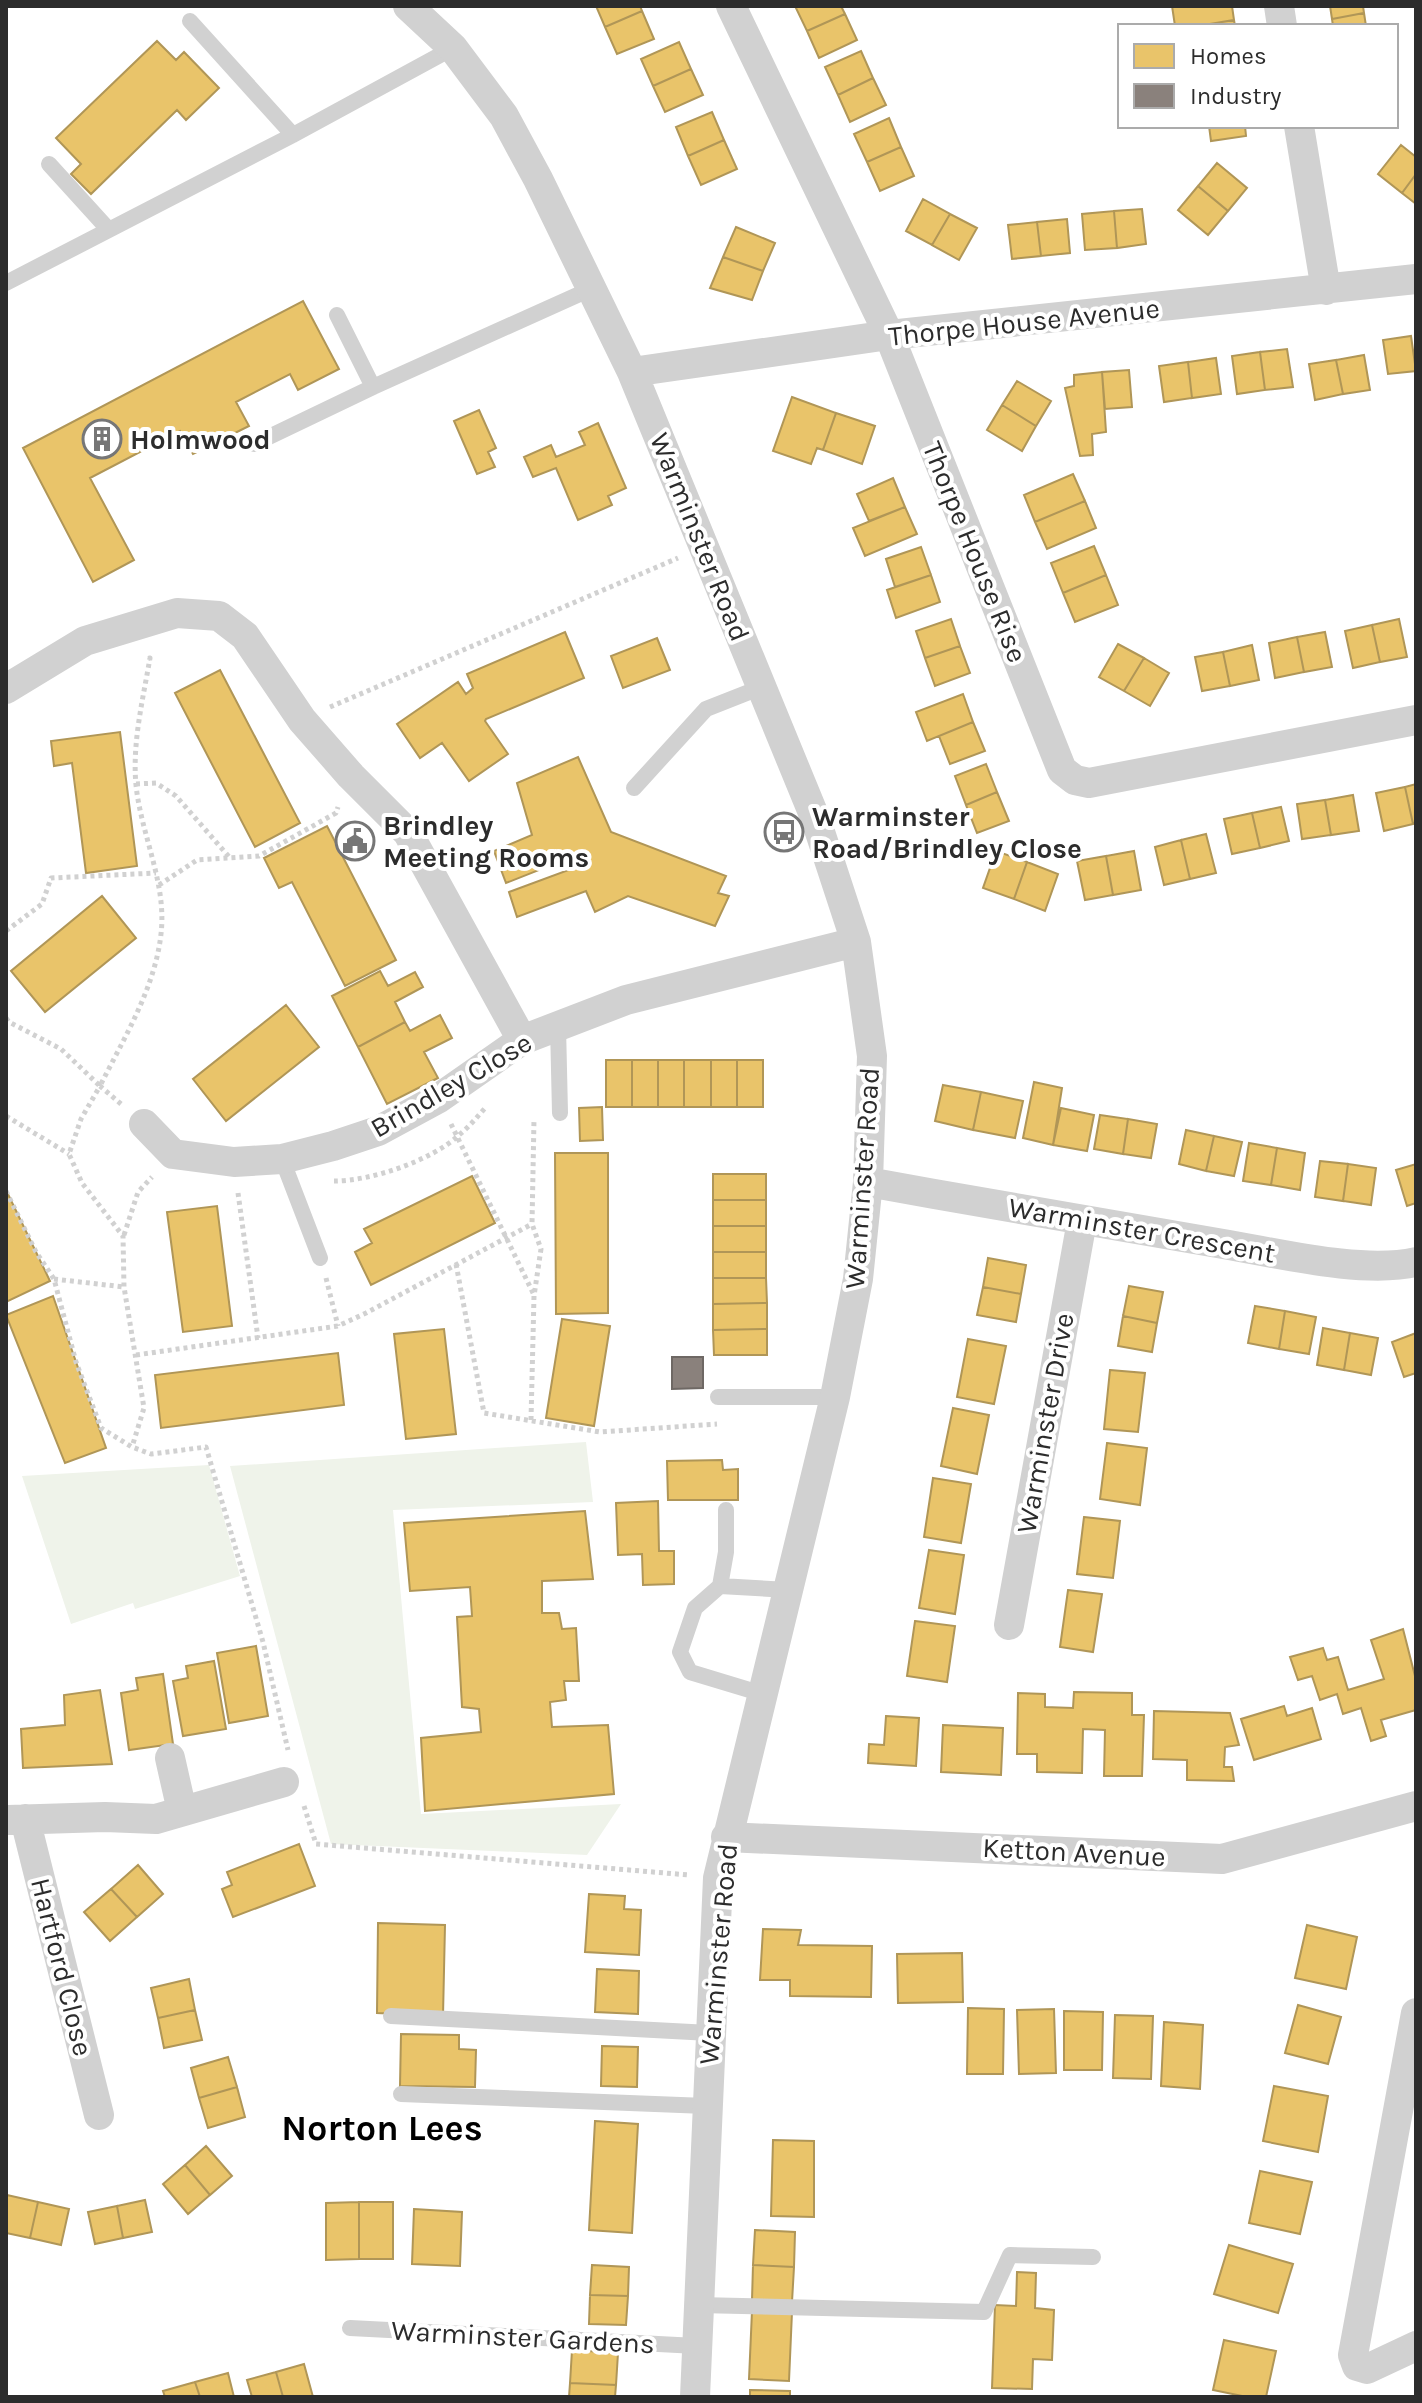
<svg xmlns="http://www.w3.org/2000/svg" width="1422" height="2403" font-family="Karla,sans-serif">
<rect width="100%" height="100%" fill="#fff"/>
<path fill="#eff3ea" d="M586,1442L593,1502L393,1510L421,1814L621,1804L587,1855L331,1844L230,1466Z
M209,1465L240,1576L135,1609L133,1603L71,1624L22,1476Z"/>
<path fill="#e9c46a" stroke="#b09657" stroke-width="2" d="M596,6H640L642,11L605,27Z
M795,6H841L845,14L807,31Z
M1172,6H1232L1234,20L1198,26H1175Z
M1330,6H1363L1364,13L1332,19Z
M642,11L654,39L617,54L605,27Z
M1364,13L1366,26H1333L1332,19Z
M845,14L857,40L819,58L807,31Z
M1234,20L1235,26H1198Z
M157,41L176,60L184,52L219,88L186,120L177,110L91,194L71,174L81,164L56,138Z
M679,42L691,69L653,86L641,59Z
M861,51L873,78L838,95L825,67Z
M691,69L703,95L665,112L653,86Z
M873,78L886,105L850,122L838,95Z
M712,112L724,140L688,156L676,127Z
M889,118L901,147L867,162L854,134Z
M1209,126H1245L1246,136L1211,141Z
M724,140L737,169L701,185L688,156Z
M1401,145L1416,157V174L1402,193L1378,174Z
M901,147L914,176L880,191L867,162Z
M1217,163L1247,188L1228,211L1198,186Z
M1416,174V204L1402,193Z
M1198,186L1228,211L1208,235L1178,210Z
M923,199L950,214L932,245L906,231Z
M1142,209L1146,244L1117,248L1114,211Z
M1114,211L1117,248L1085,250L1082,214Z
M950,214L977,228L959,260L932,245Z
M1067,219L1070,253L1041,256L1037,222Z
M1037,222L1041,256L1012,259L1008,225Z
M736,227L775,243L763,271L723,257Z
M723,257L763,271L752,300L710,288Z
M303,301L339,369L298,390L290,374L236,402L249,426L193,454L180,431L90,478L134,560L93,582L23,448Z
M1411,336L1416,371L1388,374L1383,340Z
M1287,349L1293,387L1265,390L1260,352Z
M1260,352L1265,390L1237,394L1232,356Z
M1364,355L1370,390L1343,394L1336,360Z
M1216,358L1221,394L1192,398L1188,362Z
M1336,360L1343,394L1315,400L1309,364Z
M1188,362L1192,398L1164,402L1159,366Z
M1129,370L1132,407L1105,409L1102,372Z
M1102,372L1106,432L1092,434L1093,455L1080,456L1065,388L1074,386V375Z
M1017,381L1051,401L1036,426L1002,405Z
M792,397L836,413L823,450L817,448L811,464L773,451Z
M1002,405L1036,426L1022,451L987,430Z
M479,410L496,448L488,452L495,467L477,474L454,421Z
M836,413L875,426L862,464L823,450Z
M598,423L626,488L608,496L612,505L578,520L556,468L533,477L524,457L551,445L556,457L585,445L579,432Z
M1073,474L1085,501L1035,522L1024,495Z
M893,478L905,507L869,521L857,494Z
M1085,501L1096,528L1047,549L1035,522Z
M905,507L917,534L865,556L853,528Z
M1094,546L1106,575L1063,593L1051,563Z
M921,547L931,575L895,587L886,559Z
M931,575L940,602L896,618L887,590Z
M1106,575L1118,605L1075,622L1063,593Z
M951,619L960,646L925,658L916,631Z
M1399,619L1407,657L1380,662L1372,625Z
M1372,625L1380,662L1353,668L1345,631Z
M565,632L584,678L486,719L485,721L508,754L469,781L442,743L420,758L397,724L458,682L466,694L473,688L467,674Z
M1325,632L1332,667L1304,672L1297,637Z
M1297,637L1304,672L1275,678L1269,643Z
M657,638L670,670L623,688L611,656Z
M1118,644L1144,658L1124,691L1099,677Z
M1252,645L1259,680L1230,686L1223,652Z
M960,646L970,673L935,686L925,658Z
M1223,652L1230,686L1202,691L1195,657Z
M1144,658L1169,673L1150,706L1124,691Z
M220,670L300,823L255,847L175,693Z
M963,694L973,722L927,741L916,712Z
M973,722L985,751L950,764L939,736Z
M120,732L137,866L86,873L72,763L54,766L51,741Z
M578,757L611,832L726,876L718,893L729,896L715,926L628,896L595,912L586,891L517,917L509,892L574,868L569,858L506,883L494,851L532,835L517,783Z
M986,764L997,792L966,805L955,776Z
M1416,784V823L1413,824L1405,787Z
M1405,787L1413,824L1384,831L1376,793Z
M997,792L1009,821L977,833L966,805Z
M1353,795L1359,831L1331,835L1325,800Z
M1325,800L1331,835L1302,839L1297,804Z
M1281,807L1289,841L1260,848L1252,813Z
M1252,813L1260,848L1232,854L1224,819Z
M327,826L396,960L345,986L292,882L279,888L264,858Z
M1206,834L1216,873L1190,879L1181,840Z
M1181,840L1190,879L1164,885L1155,847Z
M996,851L1027,862L1014,899L983,888Z
M1134,851L1141,890L1113,895L1106,856Z
M1106,856L1113,895L1085,900L1077,861Z
M1027,862L1058,874L1045,911L1014,899Z
M102,896L136,938L45,1012L11,971Z
M380,971L388,986L415,972L423,987L395,1002L405,1022L358,1047L332,996Z
M286,1005L319,1047L226,1121L193,1079Z
M440,1015L452,1038L424,1052L438,1078L387,1104L358,1047L405,1022L410,1031Z
M606,1060H632V1107H606Z
M632,1060H658V1107H632Z
M658,1060H684V1107H658Z
M684,1060H711V1107H684Z
M711,1060H737V1107H711Z
M737,1060H763V1107H737Z
M1034,1082L1062,1088L1053,1145L1023,1138Z
M943,1085L981,1092L973,1130L935,1121Z
M981,1092L1023,1101L1015,1138L973,1130Z
M602,1107L603,1140L580,1141L579,1108Z
M1061,1108L1094,1115L1087,1151L1053,1145Z
M1100,1115L1128,1119L1123,1154L1094,1149Z
M1128,1119L1157,1124L1151,1158L1123,1154Z
M1186,1130L1214,1136L1206,1171L1179,1164Z
M1214,1136L1242,1142L1234,1176L1206,1171Z
M1249,1143L1277,1148L1271,1185L1243,1181Z
M1277,1148L1305,1153L1300,1190L1271,1185Z
M555,1153H608V1313L556,1314Z
M1320,1161L1348,1164L1343,1201L1315,1197Z
M1348,1164L1376,1168L1371,1205L1343,1201Z
M1416,1164V1203L1407,1206L1396,1170Z
M713,1174H766V1200H713Z
M472,1176L495,1223L371,1285L355,1252L372,1243L364,1229Z
M6,1190L50,1281L6,1302Z
M713,1200H766V1226H713Z
M217,1206L232,1326L183,1332L167,1212Z
M713,1226H766V1252H713Z
M713,1252H766V1278H713Z
M988,1258L1026,1265L1021,1294L983,1287Z
M713,1278H766L767,1303L713,1304Z
M1129,1286L1163,1292L1157,1323L1123,1316Z
M983,1287L1021,1294L1016,1322L977,1315Z
M53,1296L106,1448L65,1463L6,1315Z
M767,1303V1329L713,1330V1304Z
M1255,1306L1285,1311L1279,1349L1248,1343Z
M1285,1311L1316,1317L1309,1354L1279,1349Z
M1123,1316L1157,1323L1152,1352L1118,1346Z
M562,1319L610,1326L594,1426L546,1418Z
M1323,1328L1350,1333L1344,1370L1317,1365Z
M444,1329L456,1434L406,1439L394,1334Z
M767,1329V1355H714L713,1330Z
M1350,1333L1378,1338L1371,1375L1344,1370Z
M1416,1333V1373L1404,1377L1392,1342Z
M968,1339L1006,1346L994,1404L957,1397Z
M338,1353L344,1405L161,1428L155,1375Z
M1110,1370L1145,1373L1138,1432L1104,1429Z
M953,1408L989,1415L977,1474L941,1466Z
M1107,1443L1147,1448L1140,1505L1100,1499Z
M722,1460L723,1470L738,1469V1500H668L667,1461Z
M933,1478L971,1484L961,1543L924,1537Z
M658,1501L659,1551H674V1584L643,1585L642,1554L618,1555L616,1503Z
M585,1511L593,1579L542,1581V1613H559L562,1629L576,1628L579,1681H564L566,1700L550,1702L552,1727L608,1725L614,1794L425,1811L421,1738L481,1732L479,1709L462,1707L457,1617L472,1616L470,1587L410,1591L404,1523Z
M1084,1517L1120,1521L1113,1578L1077,1574Z
M929,1550L964,1555L955,1614L919,1608Z
M1068,1590L1102,1594L1093,1652L1060,1647Z
M915,1621L955,1626L947,1682L907,1676Z
M1403,1629L1416,1680V1710L1381,1720L1386,1736L1371,1741L1361,1708L1343,1714L1337,1694L1320,1700L1312,1676L1298,1680L1290,1657L1323,1648L1327,1660L1338,1657L1348,1690L1384,1679L1371,1640Z
M256,1646L268,1716L229,1723L217,1653Z
M214,1661L226,1729L183,1736L173,1681L188,1678L186,1666Z
M163,1674L173,1744L129,1750L121,1693L138,1690L136,1678Z
M100,1690L112,1764L23,1768L21,1729L65,1725L64,1695Z
M1074,1692L1132,1693V1715H1144L1142,1776H1104L1105,1730L1083,1729L1082,1773L1037,1772V1754H1017L1018,1693L1045,1694V1707L1073,1708Z
M1284,1706L1287,1716L1312,1708L1321,1739L1254,1760L1241,1719Z
M1154,1711L1230,1713L1239,1745L1225,1747L1224,1767H1232L1234,1781L1187,1780V1760L1153,1759Z
M886,1716L919,1718L916,1766L868,1763L869,1744L884,1745Z
M943,1725L1003,1728L1001,1775L941,1772Z
M299,1844L315,1886L233,1917L222,1889L232,1885L227,1872Z
M138,1865L163,1894L137,1917L111,1889Z
M111,1889L137,1917L110,1941L84,1912Z
M589,1894L625,1896L624,1909L641,1910L639,1955L585,1952Z
M378,1923L445,1925L443,2016L377,2013Z
M1307,1925L1357,1937L1346,1989L1295,1978Z
M763,1929L801,1930L798,1945L872,1946L871,1997L790,1996V1980H760Z
M962,1953L963,2002L898,2003L897,1954Z
M597,1969L639,1971L638,2014L595,2012Z
M189,1979L195,2010L158,2018L151,1988Z
M1298,2005L1341,2017L1328,2064L1285,2053Z
M968,2008L1004,2009L1003,2074H967Z
M1054,2009L1056,2073L1019,2074L1017,2010Z
M195,2010L202,2040L164,2048L158,2018Z
M1064,2011L1103,2012L1102,2070H1064Z
M1115,2015L1153,2016L1151,2079L1113,2078Z
M1164,2022L1203,2025L1200,2089L1161,2086Z
M401,2034L459,2035V2049L476,2050L475,2087L400,2086Z
M602,2046L638,2047L637,2087L601,2086Z
M228,2057L237,2087L199,2098L191,2068Z
M1274,2086L1328,2096L1318,2152L1263,2141Z
M237,2087L245,2117L208,2128L199,2098Z
M595,2121L638,2124L632,2233L589,2230Z
M773,2140L814,2141V2217L771,2216Z
M206,2146L232,2176L210,2195L185,2165Z
M185,2165L210,2195L188,2214L163,2184Z
M1260,2171L1312,2182L1300,2234L1249,2223Z
M7,2195L38,2202L30,2238L6,2233Z
M145,2200L152,2232L123,2238L117,2206Z
M38,2202L69,2209L61,2245L30,2238Z
M359,2202V2259L326,2260V2203Z
M359,2202H393V2259H359Z
M117,2206L123,2238L95,2244L88,2212Z
M414,2209L462,2212L460,2266L412,2264Z
M755,2230L795,2232L794,2267L753,2265Z
M1229,2245L1293,2264L1278,2313L1214,2294Z
M592,2265L629,2267L628,2296L590,2295Z
M753,2265L794,2267L792,2302L752,2300Z
M1017,2272L1036,2273L1035,2308L1054,2310L1052,2360L1033,2359L1032,2389L992,2388L995,2305L1016,2306Z
M590,2295L628,2296L626,2325L589,2324Z
M752,2311L792,2312L789,2381L749,2379Z
M1224,2340L1276,2351L1266,2397H1247L1213,2390Z
M572,2350L618,2353L616,2385L570,2383Z
M304,2364L313,2397H283L276,2372Z
M276,2372L283,2397H252L247,2380Z
M228,2373L234,2397H200L195,2382Z
M195,2382L200,2397H165L163,2391Z
M570,2383L616,2385L615,2397H569Z
M750,2390L790,2391V2397H750Z"/>
<path fill="#8a817c" stroke="#6e6864" stroke-width="2" d="M672,1357H703V1388L672,1389Z"/>
<g fill="none" stroke-linecap="round" stroke-linejoin="round">
<path stroke="#d1d1d1" stroke-width="5" stroke-dasharray="4 4" stroke-linecap="butt" d="M330,707L678,558
M136,784L156,783L176,796L231,859
M159,885L197,860L259,856L336,813L338,807
M6,931L42,904L51,878L156,873
M6,1018L9,1022L61,1049L100,1086C124,1038 155,988 161,934C167,883 141,835 136,785C132,743 143,699 150,658L146,659
M121,1104L100,1086L81,1119L69,1154L82,1183L123,1236L124,1287L144,1408L132,1447
M6,1116L69,1154
M451,1124L534,1295
M334,1181C371,1181 431,1161 459,1135C469,1127 477,1117 486,1107
M6,1191L36,1252L54,1279L76,1362L101,1428L132,1447L151,1454L206,1447L263,1642L288,1750
M238,1193L258,1338
M124,1235L138,1192L152,1177
M456,1264L484,1413L600,1432L717,1424
M326,1278L338,1326
M54,1279L124,1287
M136,1355L338,1326L366,1313L532,1224
M531,1420L534,1296L541,1249L532,1224L534,1119
M304,1806L316,1844L689,1875"/>
<path stroke="#d1d1d1" stroke-width="16" d="M190,21L293,135
M49,164L108,229
M6,283L293,135L453,48
M337,315L373,387
M254,444L373,387L593,288
M634,788L706,709L762,687
M558,1026L560,1113
M282,1159L320,1258
M718,1397H835
M720,1586L726,1552V1510
M763,1694L690,1672L680,1652L695,1608L720,1586L788,1590
M391,2016L710,2033
M401,2094L706,2106
M698,2305L984,2312L1010,2255L1093,2257
M350,2328L697,2346"/>
<path stroke="#d1d1d1" stroke-width="30" d="M408,6L453,48L504,116L538,179L632,372L816,820L856,942L872,1056L868,1182L858,1279L835,1397L718,1878L695,2397
M731,6L889,335L1062,770L1075,780L1089,783L1416,720
M1279,6L1282,26
M1299,126L1326,290
M632,372L889,335L1416,279
M6,689L85,641L177,613L219,616L245,636L302,720L351,776L408,833L522,1040
M144,1124L173,1154L234,1162L282,1159L333,1146L378,1131L439,1098L522,1040L626,1000L856,942
M868,1182C988,1204 1108,1225 1229,1245C1282,1254 1364,1274 1416,1262
M1009,1625L1082,1221
M170,1758L182,1811
M25,1819L99,2115
M8,1820L105,1817L156,1819L284,1782
M726,1837L1222,1859L1416,1806
M1416,2013L1353,2355L1357,2366L1367,2369L1416,2346"/>
</g>
<defs>
<symbol id="building-ring" viewBox="-11 -11 22 22"><circle r="9.5" fill="#fff" stroke="#767676" stroke-width="1.5"/><path d="M-4-6H4V6H1V3H-1V6H-4ZM-2.5-4.3h1.7v1.8h-1.7ZM.8-4.3h1.7v1.8H.8ZM-2.5-1h1.7V.8h-1.7ZM.8-1h1.7V.8H.8Z" fill="#767676"/></symbol>
<symbol id="bus-ring" viewBox="-11 -11 22 22"><circle r="9.5" fill="#fff" stroke="#767676" stroke-width="1.5"/><path d="M-5-6H5V4H4V6H2V4H-2V6H-4V4H-5ZM-3.5-4V0h7V-4ZM-3.5 1.2v1.5H-2V1.2ZM2 1.2v1.5H3.5V1.2Z" fill="#767676"/></symbol>
<symbol id="civic-ring" viewBox="-11 -11 22 22"><circle r="9.5" fill="#fff" stroke="#767676" stroke-width="1.5"/><path d="M-.6-6.5H3V-4.5H.6V-3L4-1V1h2V6H-6V1h2V-1L-.6-3ZM-1.2 2.5V6h2.4V2.5Z" fill="#767676"/></symbol>
</defs>
<g fill-rule="evenodd">
<use href="#building-ring" x="80" y="417" width="44" height="44"/>
<use href="#bus-ring" x="762" y="810" width="44" height="44"/>
<use href="#civic-ring" x="333" y="819" width="44" height="44"/>
</g>
<g text-anchor="middle" dominant-baseline="central" stroke-width="8" stroke-linejoin="round" paint-order="stroke">
<g font-size="28" fill="#2c2c2c" stroke="#fff">
<text transform="translate(1024 322) rotate(-6)">Thorpe House Avenue</text>
<text transform="translate(700 537) rotate(68)">Warminster Road</text>
<text transform="translate(975 552) rotate(68)">Thorpe House Rise</text>
<text transform="translate(451 1085) rotate(-30)">Brindley Close</text>
<text transform="translate(862 1178) rotate(-86)">Warminster Road</text>
<text transform="translate(1142 1230) rotate(10)">Warminster Crescent</text>
<text transform="translate(1045 1423) rotate(-80)">Warminster Drive</text>
<text transform="translate(1074 1852) rotate(3)">Ketton Avenue</text>
<text transform="translate(718 1954) rotate(-85)">Warminster Road</text>
<text transform="translate(62 1967) rotate(76)">Hartford Close</text>
<text transform="translate(523 2337) rotate(3)">Warminster Gardens</text>
</g>
<g font-size="28" font-weight="bold" fill="#2c2c2c" stroke="#fff" text-anchor="start">
<text x="130" y="439">Holmwood</text>
<text x="812" y="816">Warminster<tspan x="812" dy="32">Road/Brindley Close</tspan></text>
<text x="383" y="825">Brindley<tspan x="383" dy="32">Meeting Rooms</tspan></text>
</g>
<g font-size="36" font-weight="bold" fill="#000" stroke="#fff">
<text x="382" y="2128">Norton Lees</text>
</g>
</g>
<rect width="1422" height="2403" fill="none" stroke="#2c2c2c" stroke-width="16"/>
<rect x="1118" y="24" width="280" height="104" fill="#ffffff" stroke="#ababab" stroke-width="2"/>
<rect x="1134" y="44" width="40" height="24" fill="#e9c46a" stroke="#ababab" stroke-width="2"/>
<text x="1190" y="64" font-size="24" fill="#2c2c2c">Homes</text>
<rect x="1134" y="84" width="40" height="24" fill="#8a817c" stroke="#ababab" stroke-width="2"/>
<text x="1190" y="104" font-size="24" fill="#2c2c2c">Industry</text>
</svg>
